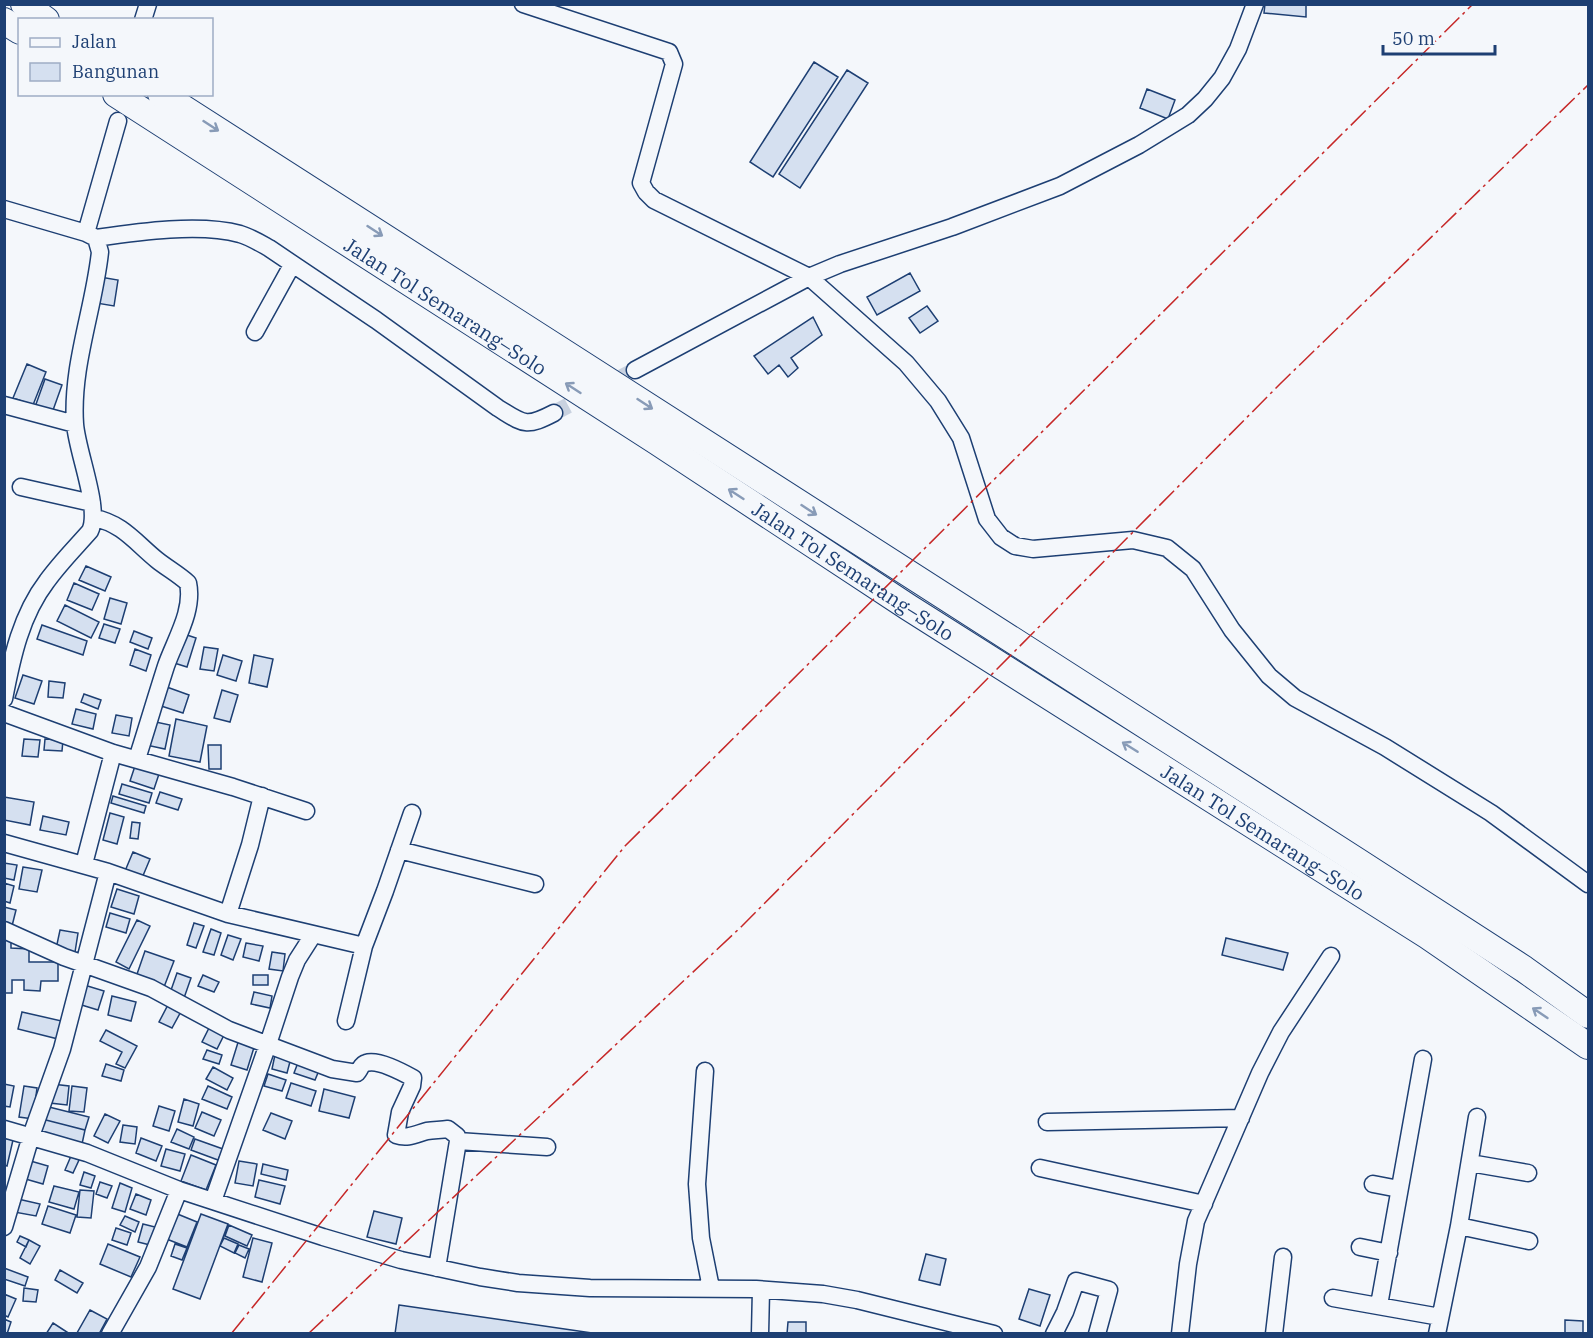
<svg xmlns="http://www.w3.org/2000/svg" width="1593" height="1338" font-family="'IBM Plex Serif',serif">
<rect width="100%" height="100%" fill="#f4f7fb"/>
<path fill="#d5e0f0" stroke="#1d3f73" stroke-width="1.5" d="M1265,4H1306V17L1264,13Z
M814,62L838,77L773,177L750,162Z
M847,70L868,83L800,188L779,174Z
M1147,89L1175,100L1168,119L1140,108Z
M910,273L920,291L877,315L867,297Z
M100,277L118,280L114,306L96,303Z
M927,306L938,321L920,333L909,318Z
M813,317L822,335L791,358L798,368L788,377L779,365L768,374L754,356Z
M27,364L46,372L33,405L13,398Z
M45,379L62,385L52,413L35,407Z
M86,566L111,577L105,591L79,580Z
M74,583L99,594L92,610L67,600Z
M110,598L127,603L121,624L104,619Z
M65,605L99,622L91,638L57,621Z
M104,624L120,629L115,643L99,638Z
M42,625L87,641L83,655L37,639Z
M134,631L152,638L148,649L130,642Z
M181,633L196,638L187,667L171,662Z
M204,647L218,649L214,671L200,669Z
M135,649L151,655L146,671L130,665Z
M223,655L242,661L236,681L217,675Z
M254,655L273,659L267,687L249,683Z
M23,675L42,681L34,704L15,698Z
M49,681L65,683L63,698L48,697Z
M164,686L189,695L183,713L158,705Z
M222,690L238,695L230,722L214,718Z
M84,694L101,700L98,709L81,702Z
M76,709L96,714L93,729L72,724Z
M116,715L132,718L129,736L112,733Z
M176,719L207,726L200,762L169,756Z
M151,721L170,725L165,749L146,745Z
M24,739L40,740L38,757L22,756Z
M45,739L63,740L62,751L44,750Z
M208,745H221V769H209Z
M136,763L160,771L154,789L130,781Z
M122,784L152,793L149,803L119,794Z
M160,792L182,799L178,810L156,803Z
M113,796L146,806L144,813L111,803Z
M4,797L34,802L30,825L4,820Z
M110,813L124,817L117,844L103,840Z
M43,816L69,822L66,835L40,830Z
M132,822L140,823L138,839L130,838Z
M133,852L150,859L142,878L125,871Z
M4,863L17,865L14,880L4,878Z
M23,867L42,870L37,892L19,889Z
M4,883L14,886L10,903L4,901Z
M117,889L139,896L134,914L111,907Z
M4,907L16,910L12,926L4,924Z
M110,913L130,919L126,933L106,927Z
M137,920L150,926L129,969L116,962Z
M194,923L204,926L196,948L187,945Z
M211,929L221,933L214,955L203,952Z
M60,930L78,933L75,952L56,949Z
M228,935L241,939L233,960L221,955Z
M1226,938L1288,953L1283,970L1222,955Z
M4,939H11V948L29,949V962H58V981H41L40,991L24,990V980H12V993H4Z
M246,943L263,946L259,961L243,957Z
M145,951L174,961L164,987L136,977Z
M272,952L285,954L283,971L269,969Z
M177,973L191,978L184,998L170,993Z
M203,975L219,982L214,992L198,986Z
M253,975H268V985H253Z
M81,984L104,991L98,1010L75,1003Z
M254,992L272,996L270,1008L251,1004Z
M112,996L136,1002L131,1021L108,1015Z
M171,999L184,1006L172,1028L159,1022Z
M22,1012L66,1022L62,1040L18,1029Z
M211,1024L226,1031L217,1049L202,1042Z
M106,1030L137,1046L125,1068L116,1064L122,1052L100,1041Z
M240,1036L256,1041L247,1070L231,1065Z
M207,1050L222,1055L219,1064L203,1059Z
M276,1050L292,1054L287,1073L272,1069Z
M299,1060L320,1068L315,1080L294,1073Z
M106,1064L124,1070L121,1081L102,1076Z
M213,1067L233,1078L227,1090L206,1079Z
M268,1074L286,1080L282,1091L264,1086Z
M291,1083L316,1091L311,1106L286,1098Z
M4,1084L14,1086L10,1107L4,1106Z
M52,1084L69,1086L67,1105L50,1103Z
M24,1086L37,1088L33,1119L19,1117Z
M72,1086L87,1088L84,1112L69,1111Z
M208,1086L232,1097L227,1109L202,1099Z
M324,1089L355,1097L349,1118L319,1111Z
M184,1099L199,1104L193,1126L178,1122Z
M45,1106L89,1117L85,1130L42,1119Z
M159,1106L175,1111L169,1131L153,1126Z
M202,1112L221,1120L214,1136L195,1128Z
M271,1113L292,1121L285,1139L263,1130Z
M105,1114L120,1121L108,1143L94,1136Z
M42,1119L85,1130L82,1144L38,1133Z
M123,1125L137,1127L135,1144L120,1142Z
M177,1129L194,1137L189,1149L171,1142Z
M4,1138L13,1140L7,1166L4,1165Z
M141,1138L162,1146L156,1161L136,1153Z
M195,1139L223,1149L218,1160L191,1150Z
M166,1149L185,1154L180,1171L161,1166Z
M191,1155L216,1165L206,1190L181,1181Z
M71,1156L79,1160L73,1173L65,1170Z
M27,1160L48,1166L43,1184L22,1178Z
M239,1161L257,1164L253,1186L235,1183Z
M263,1164L288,1170L286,1180L261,1174Z
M84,1172L95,1176L91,1188L80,1185Z
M259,1180L285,1186L280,1204L255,1197Z
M100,1182L112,1186L107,1198L96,1194Z
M120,1183L132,1188L125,1212L112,1208Z
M54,1186L79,1192L74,1209L49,1202Z
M80,1190L94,1191L91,1218L77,1217Z
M136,1194L151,1200L146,1215L130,1209Z
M18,1199L40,1204L36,1216L14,1212Z
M48,1206L76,1215L70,1233L42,1224Z
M374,1211L402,1218L396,1244L367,1237Z
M175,1213L197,1222L187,1247L164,1238Z
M201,1214L228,1224L200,1299L173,1289Z
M125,1216L139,1222L135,1232L120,1225Z
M143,1224L159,1228L154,1246L138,1242Z
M229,1225L252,1235L247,1246L225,1236Z
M116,1228L131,1233L127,1245L112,1240Z
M20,1236L29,1240L26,1247L17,1242Z
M224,1238L238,1244L234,1253L220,1246Z
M253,1238L272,1243L262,1282L243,1277Z
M29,1240L40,1246L30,1264L20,1258Z
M108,1244L140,1257L131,1277L100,1264Z
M175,1244L187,1248L182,1260L171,1256Z
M239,1245L249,1249L245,1258L235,1253Z
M926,1254L946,1259L940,1285L919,1280Z
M4,1268L28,1277L25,1286L4,1279Z
M60,1270L83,1283L77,1293L55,1280Z
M24,1288L38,1290L36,1302L23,1301Z
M1029,1289L1050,1295L1040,1326L1019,1319Z
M4,1294L16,1299L8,1317L4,1315Z
M399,1305L599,1334H395Z
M90,1310L107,1319L99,1334H79L77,1333Z
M4,1319L11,1322L7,1334H4Z
M1565,1320L1583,1321V1334H1565Z
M788,1322H806V1334H787Z
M53,1323L70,1334H46Z"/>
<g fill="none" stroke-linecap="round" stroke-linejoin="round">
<path stroke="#c9d2e0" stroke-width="16" stroke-dasharray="16 8" stroke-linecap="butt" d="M554,413L635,370"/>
<defs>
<path id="minor" d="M523,4L669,52L674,64L641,183L646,192L654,200L809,277L906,363L938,401L961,438L987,519L1001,537L1015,546L1033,549L1133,540L1167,548L1193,569L1232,630L1269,676L1295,698L1385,747L1491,813L1588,884
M143,20L148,4
M4,209L86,233L96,238L100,252C94,309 71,366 75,424C77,452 101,509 90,531C75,548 60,563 47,581C21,615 12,657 4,699
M86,233L118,121
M96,238C138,232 199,223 240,234C250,237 260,243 269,248L376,320L498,408C524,424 525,428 554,413
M255,332L292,265
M635,370L809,277L840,264L952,227L1060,186L1139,145L1188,115L1205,99L1222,78L1238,49L1255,4
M4,405L75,424
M21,487L92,503
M94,518C122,523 136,543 157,560C167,568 178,574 188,583C194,611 175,640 166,666C156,697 147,728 137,759
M4,713L113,753L233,787L306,811
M4,843L108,872L228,914L364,946L385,891L412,813
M399,850L535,884
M84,864L113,753
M228,914L250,845L262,796
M4,930L64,957L151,988L229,1030L332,1069L357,1073C360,1070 361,1064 366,1063C378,1059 402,1072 413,1078L412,1086L400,1112L396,1135C408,1139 416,1134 427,1131C434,1130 441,1130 448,1129L457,1136L458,1141L437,1268
M346,1021L364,946
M705,1071L697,1184L701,1238L711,1288
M1047,1122L1241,1118
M4,1129L87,1153L179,1190L323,1237L401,1260L480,1277L518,1283L590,1288L756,1289L823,1294L857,1300L994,1334
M458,1141L547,1147
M1470,1163L1528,1173
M1040,1168L1204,1204
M1373,1184L1399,1189
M213,1201L268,1044L290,977L297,960L313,935
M1459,1226L1529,1241
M4,1227L31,1136L62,1049L108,872
M1360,1247L1389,1253
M1333,1298L1440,1317
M1379,1305L1423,1059
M110,1334L148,1267L179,1190
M760,1334L761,1290
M1054,1334L1065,1312L1076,1281L1109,1290L1097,1334
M1180,1334L1188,1264L1196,1221L1260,1073L1281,1032L1331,956
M1274,1334L1283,1257
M1437,1334L1459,1226L1477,1117"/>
<g id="highway">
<path d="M24,4L46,20"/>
<path d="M4,21L20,31"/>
<path id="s1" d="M116,94L656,441L908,607L1428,936L1588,1046"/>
<path d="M161,94L1357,861L1524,969L1588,1015"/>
</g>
</defs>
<use href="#minor" stroke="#1d3f73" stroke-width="19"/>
<use href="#highway" stroke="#1d3f73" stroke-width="28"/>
<use href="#minor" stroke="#f4f7fb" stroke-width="16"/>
<use href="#highway" stroke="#f4f7fb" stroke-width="26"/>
<path stroke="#c62828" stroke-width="1.5" stroke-dasharray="21 4.5 3 4.5" stroke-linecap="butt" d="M231,1334L625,846L1473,4
M308,1334L742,926L1280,384L1588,85"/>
</g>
<defs><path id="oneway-shaft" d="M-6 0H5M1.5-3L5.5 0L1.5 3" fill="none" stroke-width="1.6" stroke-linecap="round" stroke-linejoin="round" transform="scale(1.5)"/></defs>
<g stroke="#889bb7">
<use href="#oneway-shaft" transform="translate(211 126) rotate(33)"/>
<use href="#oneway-shaft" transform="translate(375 231) rotate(33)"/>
<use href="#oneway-shaft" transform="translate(573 388) rotate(-147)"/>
<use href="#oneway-shaft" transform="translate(645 404) rotate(33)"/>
<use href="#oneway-shaft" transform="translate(736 494) rotate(-147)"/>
<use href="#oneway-shaft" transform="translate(809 510) rotate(33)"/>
<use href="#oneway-shaft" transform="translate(1130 747) rotate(-148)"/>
<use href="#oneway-shaft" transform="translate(1540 1013) rotate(-146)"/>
</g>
<g text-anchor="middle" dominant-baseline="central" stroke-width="4.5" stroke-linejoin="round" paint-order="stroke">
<g font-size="20" fill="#1d3f73" stroke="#f4f7fb">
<text stroke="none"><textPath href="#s1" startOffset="392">Jalan Tol Semarang–Solo</textPath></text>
<text stroke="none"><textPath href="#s1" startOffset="878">Jalan Tol Semarang–Solo</textPath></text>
<text stroke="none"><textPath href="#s1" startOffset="1364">Jalan Tol Semarang–Solo</textPath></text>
</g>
</g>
<rect width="1593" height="1338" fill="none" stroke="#1d3f73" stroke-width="12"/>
<rect x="18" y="18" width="195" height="78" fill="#f4f7fb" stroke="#9eadc5" stroke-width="1.5"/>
<rect x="30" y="38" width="30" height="9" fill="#f4f7fb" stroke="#9eadc5" stroke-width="1.5"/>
<text x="72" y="48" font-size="18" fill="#1d3f73">Jalan</text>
<rect x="30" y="63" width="30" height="18" fill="#d5e0f0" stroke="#9eadc5" stroke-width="1.5"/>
<text x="72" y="78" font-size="18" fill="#1d3f73">Bangunan</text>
<path d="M1383 45v9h112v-9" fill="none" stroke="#1d3f73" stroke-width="3"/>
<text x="1392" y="45" font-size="18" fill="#1d3f73" stroke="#f4f7fb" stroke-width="4.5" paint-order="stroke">50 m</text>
</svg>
